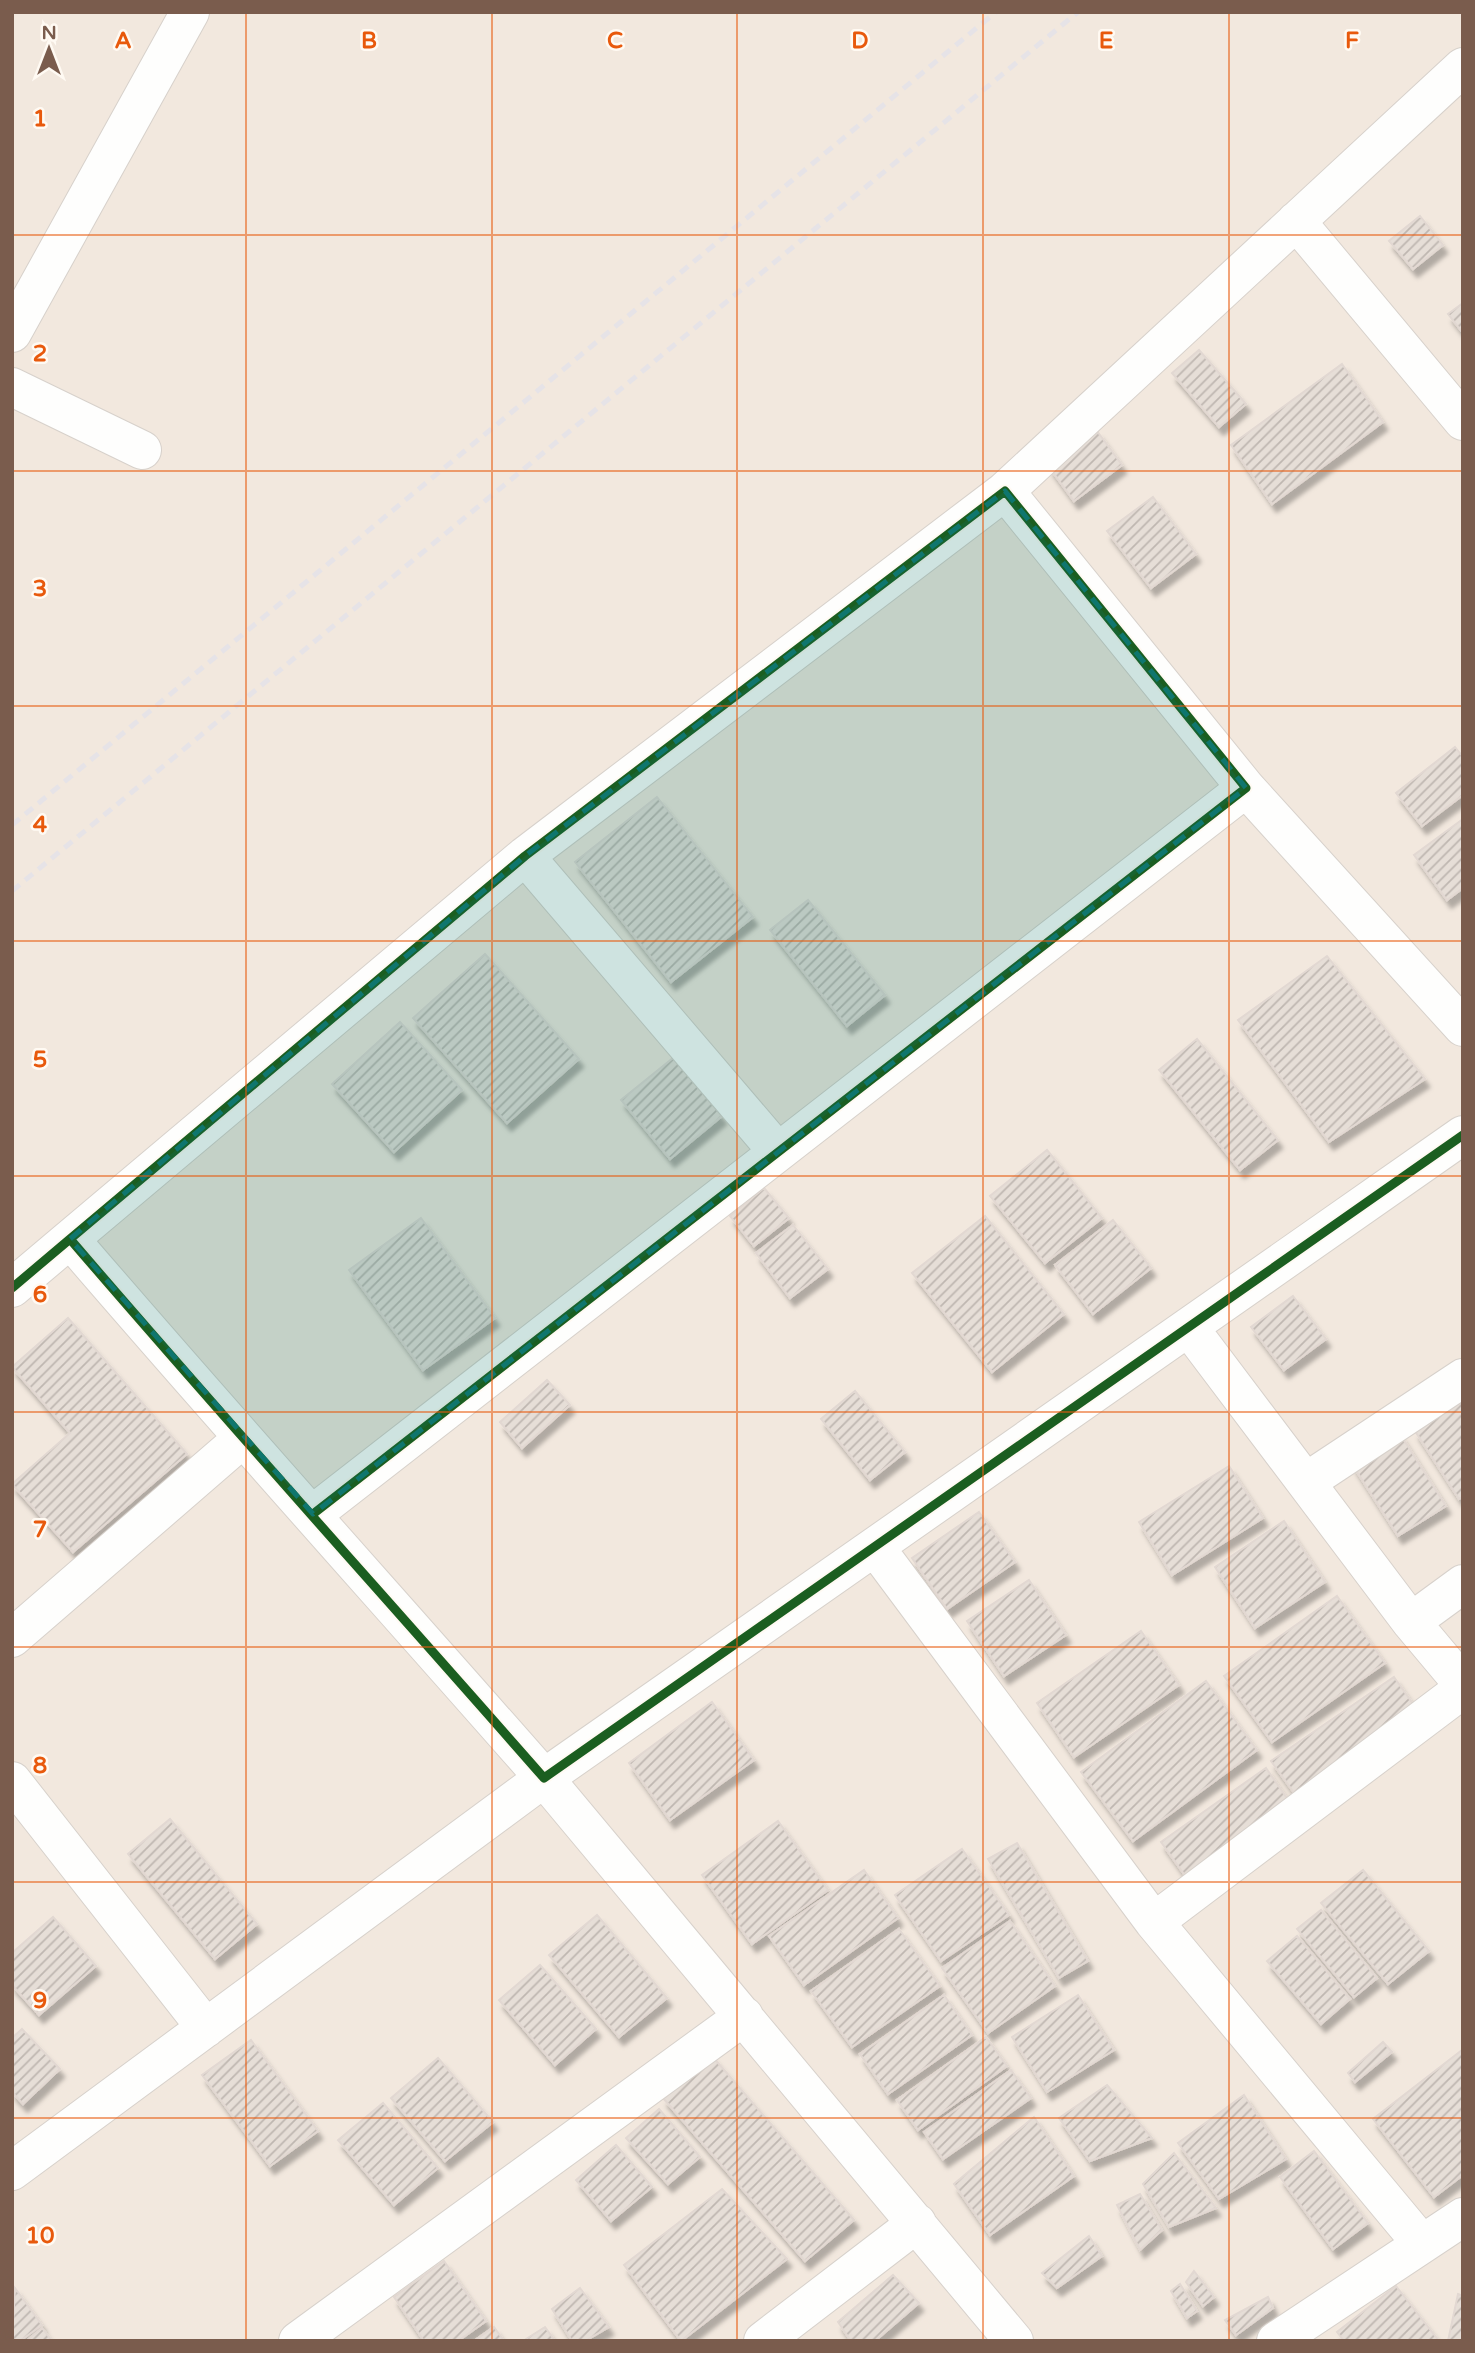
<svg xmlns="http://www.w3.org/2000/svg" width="1475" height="2353" font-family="'Varela Round',sans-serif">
<defs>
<pattern id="building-hatch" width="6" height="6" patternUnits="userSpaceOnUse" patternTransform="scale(1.75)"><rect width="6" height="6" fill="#e6ded7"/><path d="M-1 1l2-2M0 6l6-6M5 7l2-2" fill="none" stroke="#bfb7b1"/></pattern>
<filter id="shadow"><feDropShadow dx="4.5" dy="8" stdDeviation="2" flood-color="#0004"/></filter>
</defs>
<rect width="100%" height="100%" fill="#f9f5f0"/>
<path fill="#f2e8de" d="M12,12H1463V2341H12Z"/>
<path fill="url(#building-hatch)" stroke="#e2d8d2" stroke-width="2" filter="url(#shadow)" d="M1420,216L1443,245L1413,269L1389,241Z
M1463,303V333L1448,314Z
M1199,350L1246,404L1219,427L1172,373Z
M1342,364L1383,422L1272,504L1231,445Z
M1097,431L1122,465L1074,501L1049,467Z
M1153,497L1196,554L1151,588L1107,531Z
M1455,747L1463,757V795L1422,826L1396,793Z
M657,797L753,917L671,982L575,862Z
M1463,819V888L1447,900L1414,855Z
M808,900L885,995L847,1026L770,930Z
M485,954L579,1059L507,1123L413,1018Z
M1327,956L1425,1079L1329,1142L1238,1020Z
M400,1022L462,1090L394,1152L332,1084Z
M1197,1039L1278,1140L1240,1170L1159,1070Z
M673,1058L722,1116L670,1159L621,1100Z
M1047,1150L1102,1218L1045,1263L990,1196Z
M764,1188L789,1218L754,1246L730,1216Z
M985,1216L1064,1314L992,1372L912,1273Z
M421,1218L495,1318L423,1370L349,1270Z
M1113,1220L1151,1268L1093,1314L1055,1265Z
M793,1225L828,1269L790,1298L756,1253Z
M1293,1296L1326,1339L1284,1370L1251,1327Z
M68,1318L187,1454L73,1552L12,1484L70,1433L12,1367Z
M547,1380L570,1405L522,1448L500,1422Z
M855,1391L905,1452L870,1480L821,1419Z
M1463,1401V1497L1459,1499L1415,1431Z
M1400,1434L1446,1506L1398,1536L1352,1464Z
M1229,1466L1263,1518L1172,1575L1139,1522Z
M979,1512L1015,1562L947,1609L912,1558Z
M1284,1521L1325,1582L1255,1628L1215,1567Z
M1029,1580L1066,1635L1004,1676L967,1621Z
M1337,1596L1385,1663L1272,1742L1224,1676Z
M1141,1631L1179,1685L1074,1757L1037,1703Z
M1394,1677L1420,1714L1300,1801L1271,1761Z
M1206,1681L1257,1750L1133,1841L1081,1772Z
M712,1702L754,1760L670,1820L629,1763Z
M1266,1768L1293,1807L1189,1881L1161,1842Z
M170,1819L257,1924L215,1959L128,1854Z
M778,1821L828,1890L752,1944L702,1875Z
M1017,1843L1088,1961L1059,1978L988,1859Z
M962,1849L1009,1915L941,1961L895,1895Z
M864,1870L898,1918L804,1985L769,1936Z
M1363,1870L1429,1951L1388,1984L1321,1903Z
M1321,1910L1377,1978L1354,1997L1297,1929Z
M597,1915L667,1998L619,2037L549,1955Z
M53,1917L96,1966L39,2015L12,1985V1953Z
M1010,1921L1055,1986L988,2033L942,1968Z
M899,1929L940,1986L852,2047L811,1991Z
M1297,1936L1350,1999L1321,2024L1267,1961Z
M540,1965L596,2029L555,2065L499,2000Z
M944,1995L972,2035L888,2094L860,2054Z
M1078,1995L1114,2050L1047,2092L1012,2037Z
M22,2029L60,2069L23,2104L12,2092V2038Z
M986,2037L1007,2066L918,2130L897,2100Z
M251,2040L318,2131L270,2166L202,2075Z
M1383,2042L1392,2052L1355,2082L1348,2073Z
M1462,2050L1463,2175L1434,2197L1373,2119Z
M712,2056L854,2220L805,2261L663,2098Z
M438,2058L493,2122L445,2161L391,2098Z
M1011,2070L1031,2098L943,2159L924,2132Z
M1107,2085L1152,2138L1090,2161L1059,2118Z
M1244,2095L1286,2159L1219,2199L1178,2143Z
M383,2103L438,2168L394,2205L338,2140Z
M659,2109L700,2157L668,2184L626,2138Z
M1034,2117L1074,2176L990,2235L954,2184Z
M616,2145L652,2187L611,2221L576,2180Z
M1314,2151L1368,2223L1333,2249L1280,2177Z
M1174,2153L1216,2208L1169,2227L1143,2184Z
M722,2189L787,2259L681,2341L624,2265Z
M1140,2194L1162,2230L1140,2250L1117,2205Z
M1089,2236L1102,2256L1057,2288L1042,2273Z
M444,2261L486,2321L458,2341H424L394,2297Z
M1194,2271L1214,2297L1203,2306L1186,2282Z
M893,2275L919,2303L875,2341H851L838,2322Z
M1180,2284L1197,2311L1187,2318L1171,2291Z
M1396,2286L1439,2341H1344L1337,2332Z
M15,2288L42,2325L20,2341H12Z
M580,2288L609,2327L585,2341H572L552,2309Z
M1458,2294L1463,2296V2341H1448Z
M1268,2297L1273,2308L1236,2335L1225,2320Z
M494,2327L504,2341H474Z
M545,2327L555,2341H523Z
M42,2328L52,2341H26Z"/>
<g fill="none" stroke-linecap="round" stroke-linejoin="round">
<defs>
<path id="minor" d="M1296,221L1463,421
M12,333L190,12
M12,387L142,450
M1005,491L1463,67
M1246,788L1463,1027
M525,856L778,1152
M70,1239L525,856L1005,491L1246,788L313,1514
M12,1288L70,1239C226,1421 386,1598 544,1778L1463,1135
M1190,1329L1411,1622L1463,1684
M1306,1482L1463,1378
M875,1547L1154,1922L1422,2244
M1411,1622L1463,1584
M12,1638L242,1439
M12,1781L206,2028
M1154,1922L1463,1689
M12,2171L544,1778L1014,2341
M298,2341L744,2016
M763,2341L917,2223
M1276,2341L1463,2217"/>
</defs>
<use href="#minor" stroke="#d7d1cb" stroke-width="40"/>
<use href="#minor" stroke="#fefefd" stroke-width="38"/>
<path stroke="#e6e3e7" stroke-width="5" stroke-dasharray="10 7" stroke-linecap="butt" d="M12,825L996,12
M12,891L1078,12"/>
<defs>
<path id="cycleway" d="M70,1239L525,856L1005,491L1246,788L313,1514
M12,1288L70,1239C226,1421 386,1598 544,1778L1463,1135"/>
</defs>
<use href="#cycleway" stroke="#fffaf3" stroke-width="13"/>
<use href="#cycleway" stroke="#1b5e20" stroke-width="9"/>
</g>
<path fill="#0f766e" fill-opacity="0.2" stroke="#0f766e" stroke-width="5" stroke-dasharray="14 9" stroke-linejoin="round" d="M1005,491L1246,788L313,1514L70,1239L525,856Z"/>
<path fill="none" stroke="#e8590c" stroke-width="2" stroke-opacity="0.55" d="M246,12V2341M492,12V2341M737,12V2341M983,12V2341M1229,12V2341M12,235H1463M12,471H1463M12,706H1463M12,941H1463M12,1176H1463M12,1412H1463M12,1647H1463M12,1882H1463M12,2118H1463"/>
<g font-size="23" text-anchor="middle" font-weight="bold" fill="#e8590c" stroke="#fffaf3" stroke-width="5" stroke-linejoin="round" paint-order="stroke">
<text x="123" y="48">A</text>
<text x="369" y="48">B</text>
<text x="615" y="48">C</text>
<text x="860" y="48">D</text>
<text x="1106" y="48">E</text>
<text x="1352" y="48">F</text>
<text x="40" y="126">1</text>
<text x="40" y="361">2</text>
<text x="40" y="596">3</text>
<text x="40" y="832">4</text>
<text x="40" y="1067">5</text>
<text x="40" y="1302">6</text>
<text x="40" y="1537">7</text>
<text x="40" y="1773">8</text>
<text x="40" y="2008">9</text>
<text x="40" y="2243">10</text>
</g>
<rect width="1475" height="2353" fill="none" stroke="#7a5c4d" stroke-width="28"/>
<g transform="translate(49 49)" stroke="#fffaf3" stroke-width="5" paint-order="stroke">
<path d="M0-5L12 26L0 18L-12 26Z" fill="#7a5c4d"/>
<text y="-10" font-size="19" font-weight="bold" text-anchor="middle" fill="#7a5c4d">N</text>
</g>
</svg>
